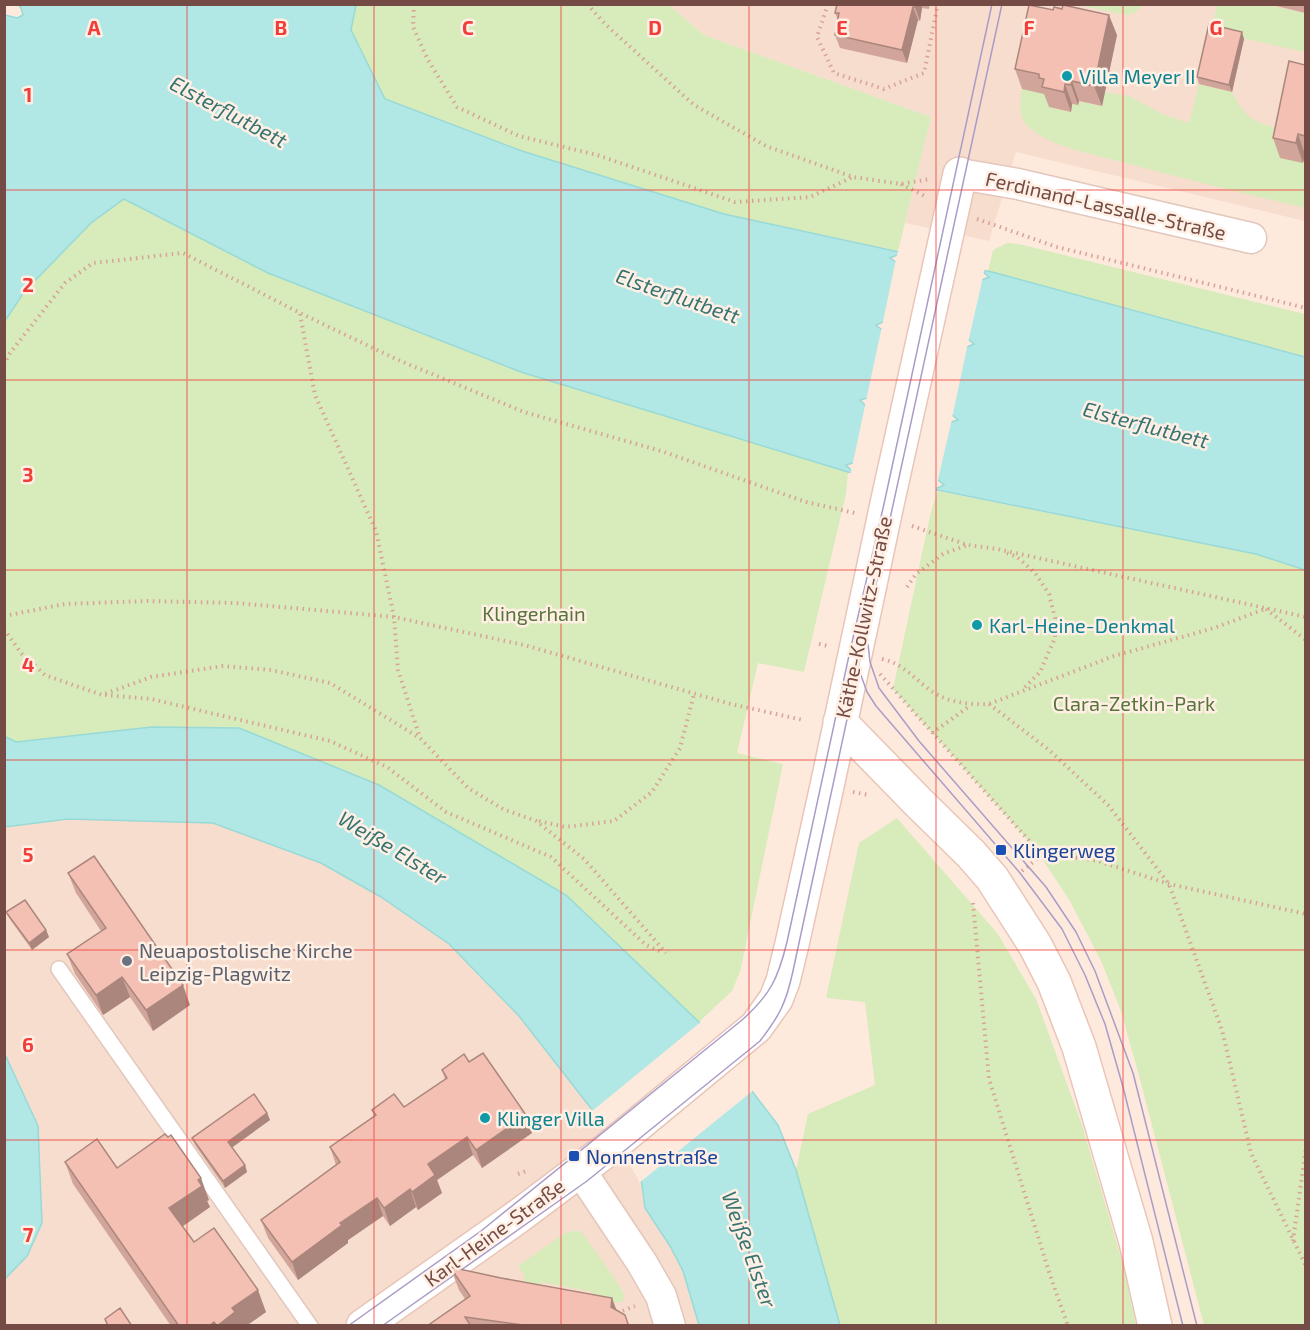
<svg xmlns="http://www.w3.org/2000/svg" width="1310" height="1330" font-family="'Exo 2',sans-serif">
<rect width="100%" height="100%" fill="#fdeadd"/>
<path fill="#f7ddce" d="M669,5H1305V221L1016,152L989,241L905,223L931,117L704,35Z
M68,819L213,823L321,863L381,897L449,944L519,1016L629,1157L641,1178L645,1208L670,1246L683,1271L699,1325H5V1279L27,1256L42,1223L38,1126L5,1052L4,827Z"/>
<path fill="#d8ebbb" d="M356,5H669L704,35L931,117L898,251L724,214L522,151L385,99L351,30Z
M1078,5H1142C1138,11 1134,13 1127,15Z
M1217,5H1268L1305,13V52L1211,31Z
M1199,84L1232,92C1246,121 1256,122 1286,131L1303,163L1305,154V208C1243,193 1180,178 1118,161C1092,154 1048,146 1029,127C1017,117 1020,102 1022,89L1047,94L1071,112L1072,104L1079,101L1101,106L1104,92L1129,96L1162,114L1189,123Z
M124,199L268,273L521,372L848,472L846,494L804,672L758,663L737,753L783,764L740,972L732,991L699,1022L566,895L379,785L239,728L151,727L16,742L5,736L4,321L24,292L91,223Z
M1007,243L1019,244L1305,314V357L988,271L993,250Z
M937,491L1256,554L1305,570V1325H1204L1141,1083L1121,1011L1102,963L1070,901L1035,848L893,689L930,516Z
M897,818L998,934L1036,999L1082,1125L1122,1261L1136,1325H840L796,1170L808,1114L875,1085L865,1002L826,998L859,843Z
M573,1231H580L584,1235L611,1273L625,1296L624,1300C615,1306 603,1300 593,1298V1292L541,1282L540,1290L522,1285L525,1276L518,1266L565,1233Z"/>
<path fill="#b1e7e4" stroke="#97dad7" stroke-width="1.5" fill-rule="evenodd" d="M18,4L356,5L351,30L385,99L522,151L724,214L996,273L1305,357V570L1256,554L848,472L521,372L268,273L124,199L91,223L24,292L5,321V15L17,18L23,15L21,8ZM897,255L983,272L989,277L982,280L896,262L890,258ZM883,322L969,340L974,344L967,347L881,329L876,325ZM867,398L952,415L958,420L951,422L865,405L860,400ZM853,463L938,480L944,485L937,488L851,470L846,465Z
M152,727L239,728L379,785L566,895L699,1022L778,1125L796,1170L840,1325H699L683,1271L670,1246L645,1208L641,1178L629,1157L519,1016L449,944L381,897L321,863L213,823L68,819L5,827L4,736L16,742Z
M4,1052L38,1126L42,1223L27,1256L5,1279Z"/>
<path fill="#fdeadd" d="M899,248L985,267L983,276L896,258Z
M896,259L983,277L968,343L882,326Z
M882,326L968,343L952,418L866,401Z
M866,401L952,419L937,484L852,467Z
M852,467L937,484L935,493L850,475Z
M702,1021L755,1089L639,1183L638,1179L626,1159L591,1112Z"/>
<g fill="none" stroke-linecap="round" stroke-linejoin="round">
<defs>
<path id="service" d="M59,969L310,1326"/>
<path id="minor" d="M960,174L1018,184L1251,238
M580,1170L642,1263L661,1296L670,1326"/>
<path id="secondary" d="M840,722L919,803L971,854L992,878L1035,945L1054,982L1079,1047L1136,1242L1155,1326
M363,1326L516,1218L608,1149L756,1027L776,999L783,981L792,944L827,786L887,504L960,174"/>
</defs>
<use href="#service" stroke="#e3c6bc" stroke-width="18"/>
<use href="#minor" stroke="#e3c6bc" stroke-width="33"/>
<use href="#secondary" stroke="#e9c5b8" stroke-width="36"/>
<path stroke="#d8a397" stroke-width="4" stroke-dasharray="1.5 4.5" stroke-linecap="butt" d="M414,4L413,27L428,60L457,107L519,136L597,155L735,202L810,197L853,177
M587,4L605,24L694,105L766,146L853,177L901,184L930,179
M828,4L817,37L834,73L884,89L924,73L938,4
M901,184L927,197
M977,219L1057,247L1306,308
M300,314L315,395L376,531L394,617L398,670L420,738
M4,365L10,353L65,283L93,263L183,253L300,313L398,360L524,412L661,451L806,502L855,513
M912,526L968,545L997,549L1306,617
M1007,553L1017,557L1035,573L1049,594L1055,618V638L1040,672L1023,689
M907,587L916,574L943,554L968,545
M1266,609L1306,640
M4,616L65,604L147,601L236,603L394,617L524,645L731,704L803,720
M4,629L21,653L45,675L102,695L151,677L223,666L271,670L330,683L420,738L468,788L503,809L536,821L584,859L666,953
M819,644L828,646
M882,659C901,663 911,675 926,687C944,702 966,705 989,704L1114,656L1214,628L1265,609
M880,674L1042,855
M105,695L151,699L330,741L387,767L446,812L551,857L646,945L662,952
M989,704L1049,750L1108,805L1169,884L1222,1030L1251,1153L1306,1266
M932,733L971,705
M853,792L869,795
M539,821L565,827L614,821L652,792L680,748L694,694
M1022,871L1042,855L1048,853L1098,861L1169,884L1306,914
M973,903L989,1079L1050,1275L1068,1326
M518,1174L529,1170
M1293,1241L1306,1147
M617,1312H620L635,1306"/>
<use href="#service" stroke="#fff" stroke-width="15"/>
<use href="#minor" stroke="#fff" stroke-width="30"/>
<use href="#secondary" stroke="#fff" stroke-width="33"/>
<path stroke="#aa9cc6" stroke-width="1.5" d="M868,644L870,662L879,688L919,741L1046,887L1076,932L1095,971L1133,1073L1197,1326
M858,667L867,692L876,706L1020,873L1062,929L1085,975L1105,1024L1123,1087L1183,1326
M348,1326L481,1231L742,1020C770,995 778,979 787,942L850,651L884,504L992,4
M382,1326L587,1181L760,1041C780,1015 786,1003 793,971L890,519L1002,4"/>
</g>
<path fill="#d2a59a" d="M837,4H930L929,9L922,8L920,21L918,20L907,63L840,48L835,35L838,20L835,13Z
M1268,4H1305V13Z
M1053,10L1117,35L1102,106L1079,101L1078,105L1072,104L1071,112L1049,107L1044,94L1022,89L1015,69Z
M1244,39L1232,92L1199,84L1197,77Z
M1305,65V154L1303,163L1280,158L1273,138Z
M68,873L190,1005L153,1031L130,997L103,1015L75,974L67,954L101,931L76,893Z
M6,912L46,930L49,937L32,950L9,918Z
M469,1062L532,1133L482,1168L473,1155L437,1180L442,1193L418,1210L416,1207L390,1226L383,1216L348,1240V1243L298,1280L268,1238L261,1220L336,1165L330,1147L374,1116L372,1110L404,1107L445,1079L442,1070Z
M267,1113L270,1120L232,1147L245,1165L247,1172L225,1188L195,1145L192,1138Z
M65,1162L117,1168L209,1200L207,1201L210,1207L182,1227L194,1242L266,1312L246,1326H171L73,1184Z
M450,1267L617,1310L629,1326H427L465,1299L459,1290Z"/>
<path fill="#ab867d" d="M915,4H921L922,8L920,21L915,7Z
M913,7L918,20L907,63L902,50Z
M1109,15L1117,35L1102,106L1094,86Z
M1242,32L1244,39L1232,92L1229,85Z
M1072,81L1079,101L1078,105L1071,85Z
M1065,84L1072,104L1071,112L1064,92Z
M1298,134L1305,154L1303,163L1296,143Z
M46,930L49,937L32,950L29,943Z
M122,977L130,997L103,1015L96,995Z
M183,985L190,1005L153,1031L146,1010Z
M267,1113L270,1120L230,1149L228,1142Z
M526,1115L532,1133L482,1168L476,1150Z
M467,1137L473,1155L437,1180L442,1193L418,1210L412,1192L428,1164Z
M245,1165L247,1172L225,1188L223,1181Z
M201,1178L209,1200L207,1201L210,1207L177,1230L169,1208Z
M410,1189L416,1207L390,1226L384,1208Z
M377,1198L383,1216L348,1240V1243L298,1280L292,1262L340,1223Z
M258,1290L266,1312L246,1326H217L232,1308Z
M612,1298L621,1322L611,1307Z"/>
<path fill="#f4c0b3" stroke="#ab867d" stroke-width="1.5" d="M837,4H915V7H913L902,50L835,35L839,13H835Z
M1029,5L1053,10L1054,7L1062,9L1063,5L1109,15L1094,86L1072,81L1071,85L1065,84L1064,92L1042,87L1044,79L1039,78V74L1015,69Z
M1209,24L1242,32L1229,85L1197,77Z
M1289,61L1305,65V136L1298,134L1296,143L1273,138Z
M94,856L183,985L146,1010L122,977L96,995L67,954L106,928L68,873Z
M25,900L46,930L29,943L6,912Z
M483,1053L526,1115L476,1150L467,1137L428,1164L435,1175L412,1192L410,1189L384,1208L377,1198L340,1223L342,1225L292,1262L261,1220L340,1162L330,1147L376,1115L372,1110L394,1094L404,1107L447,1078L442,1070L464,1054L469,1062Z
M254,1094L267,1113L228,1142L245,1165L223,1181L192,1138Z
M165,1134L168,1137L171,1135L201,1178L198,1180L202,1186L169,1208L194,1242L214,1228L258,1290L232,1308L235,1312L217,1326L214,1322L209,1326H179L65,1162L97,1139L117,1168Z
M450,1267L501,1278L612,1298L611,1307L625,1315L628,1324L626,1326H530L465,1317L471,1326H427L470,1296Z
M120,1308L132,1326H108L105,1319Z"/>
<path fill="none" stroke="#f03e39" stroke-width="1.5" stroke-opacity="0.55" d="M187,4V1326M374,4V1326M561,4V1326M749,4V1326M936,4V1326M1123,4V1326M4,190H1306M4,380H1306M4,570H1306M4,760H1306M4,950H1306M4,1140H1306"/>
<g fill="#0f9aa8" stroke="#ffefe4" stroke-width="2">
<circle cx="1067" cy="76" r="6"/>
<circle cx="977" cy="625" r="6"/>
<circle cx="485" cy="1118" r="6"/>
</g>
<g fill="#1a4fb4" stroke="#ffefe4" stroke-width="2">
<rect x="995" y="844" width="12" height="12" rx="3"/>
<rect x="568" y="1150" width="12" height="12" rx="3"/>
</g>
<circle fill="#6b7280" stroke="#ffefe4" stroke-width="2" cx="127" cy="961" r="6"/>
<g text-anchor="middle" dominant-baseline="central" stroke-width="5" stroke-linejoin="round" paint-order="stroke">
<g font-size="20" fill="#0d838f" stroke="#ffefe4" text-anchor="start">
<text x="1079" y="76">Villa Meyer II</text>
<text x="989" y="625">Karl-Heine-Denkmal</text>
<text x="497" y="1118">Klinger Villa</text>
</g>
<g font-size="20" fill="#744c45" stroke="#ffefe4">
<text transform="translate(1106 205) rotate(13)">Ferdinand-Lassalle-Straße</text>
<text transform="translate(863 617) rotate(-78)">Käthe-Kollwitz-Straße</text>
<text transform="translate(494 1232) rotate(-36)">Karl-Heine-Straße</text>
</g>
<g font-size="20" fill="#57743a" stroke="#ffefe4">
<text x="534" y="613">Klingerhain</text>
<text x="1134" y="703">Clara-Zetkin-Park</text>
</g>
<g font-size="20" fill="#164399" stroke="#ffefe4" text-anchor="start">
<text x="1013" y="850">Klingerweg</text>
<text x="586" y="1156">Nonnenstraße</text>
</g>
<g font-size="20" fill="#5b616d" stroke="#ffefe4" text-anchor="start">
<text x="139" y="950">Neuapostolische Kirche<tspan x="139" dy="23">Leipzig-Plagwitz</tspan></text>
</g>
<g font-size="21" font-style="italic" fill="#357472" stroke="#ffefe4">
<text transform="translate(229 111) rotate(28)">Elsterflutbett</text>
<text transform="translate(678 295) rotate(19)">Elsterflutbett</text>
<text transform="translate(1146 424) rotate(15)">Elsterflutbett</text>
<text transform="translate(393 847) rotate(31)">Weiße Elster</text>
<text transform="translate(750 1249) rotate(70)">Weiße Elster</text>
</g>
</g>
<g font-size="20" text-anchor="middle" font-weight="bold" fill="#f03e39" stroke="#ffefe4" stroke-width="5" stroke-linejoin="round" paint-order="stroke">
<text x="94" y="35">A</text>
<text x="281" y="35">B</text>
<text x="468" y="35">C</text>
<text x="655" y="35">D</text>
<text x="842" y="35">E</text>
<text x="1029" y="35">F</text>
<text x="1216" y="35">G</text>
<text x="28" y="102">1</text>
<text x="28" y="292">2</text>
<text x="28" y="482">3</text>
<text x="28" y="672">4</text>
<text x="28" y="862">5</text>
<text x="28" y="1052">6</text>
<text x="28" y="1242">7</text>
</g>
<rect width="1310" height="1330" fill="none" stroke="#744c45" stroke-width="12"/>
</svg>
